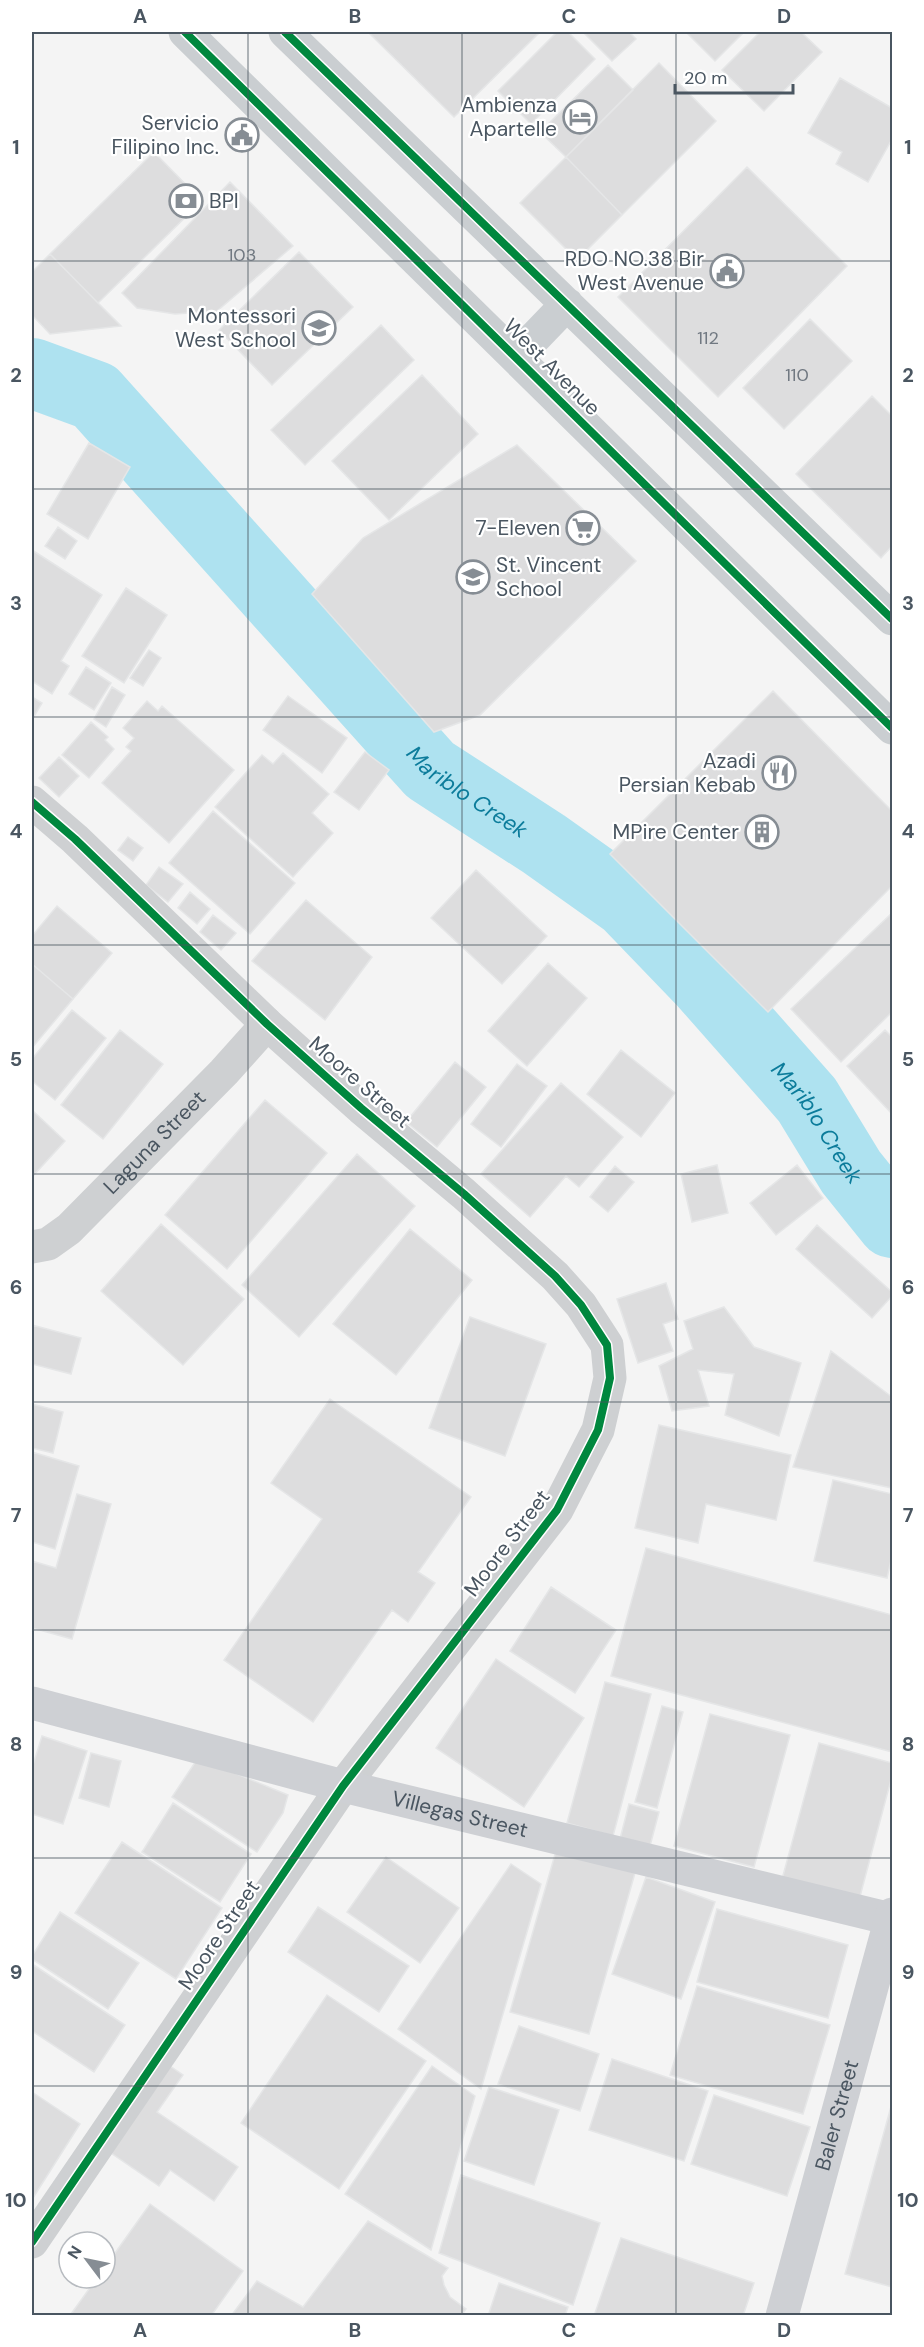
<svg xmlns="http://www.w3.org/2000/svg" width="924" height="2347" font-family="'DM Sans',sans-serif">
<rect width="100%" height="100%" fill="#f4f4f4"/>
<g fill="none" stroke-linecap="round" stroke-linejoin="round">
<path stroke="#aee2f0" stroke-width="70" id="s1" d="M32,373L95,396L430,770L544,844L627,903L704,983L807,1100L851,1172L892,1223"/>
</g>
<path fill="#ddddde" stroke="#e5e6e7" stroke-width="1.5" d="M368,32H540L454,117Z
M557,32H568L595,59L531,124L498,91Z
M583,32H629L636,39L612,61Z
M686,32H744L715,61Z
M760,32H801L822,52L764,111L722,70Z
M659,63L716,121L622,215L566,157Z
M608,65L633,90L566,157L540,132Z
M840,78L892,108V139L868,182L836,164L842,152L808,133Z
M154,152L202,201L98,303L50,254Z
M566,157L622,215L577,260L520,203Z
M747,167L847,266L718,397L618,297Z
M230,182L293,246L217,311L175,314L137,308L122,293Z
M299,252L353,307L272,385L219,330Z
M50,254L98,303L121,326L50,334L32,315V272Z
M810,319L852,361L784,429L743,388Z
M381,325L414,360L305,465L271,430Z
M422,375L478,434L389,520L332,461Z
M872,396L892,416V546L881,558L796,474Z
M89,443L130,467L88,539L47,514Z
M517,445L636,561L480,715L434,732L312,594L363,538Z
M58,527L77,541L65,559L45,546Z
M32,550L102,595L61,661L69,666L52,694L32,681Z
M126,588L167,615L124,683L82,656Z
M149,650L161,658L143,686L130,678Z
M86,667L111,683L94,710L69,694Z
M112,687L125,695L106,727L94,719Z
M773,691L892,811V886L768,1012L610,854Z
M288,696L347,738L322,773L263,730Z
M32,697L42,703L32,720Z
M147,701L158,711L162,706L234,770L169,843L102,783L131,751L126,747L134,738L123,728Z
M91,722L108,737L105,740L114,749L89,778L62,755Z
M365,752L389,770L359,810L334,792Z
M283,753L329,794L312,813L333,833L293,877L215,807L262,755L273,764Z
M59,757L79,776L59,797L39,778Z
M213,811L295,883L250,934L169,863Z
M128,837L143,848L133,861L118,850Z
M159,867L183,884L168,902L146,885Z
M476,870L547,936L502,984L431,918Z
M190,892L210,909L197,924L178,908Z
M306,900L372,957L325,1020L252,961Z
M57,906L112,953L73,999L32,964V936Z
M892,913V1012L841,1062L791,1009Z
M213,915L236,933L221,950L200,932Z
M548,963L587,998L527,1066L488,1031Z
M32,964L73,999L32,1048Z
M72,1010L106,1038L55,1100L32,1081V1059Z
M120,1030L163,1064L103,1139L61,1105Z
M885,1030L892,1037L891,1113L847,1066Z
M621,1050L675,1093L641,1137L587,1094Z
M455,1062L486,1087L437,1147L406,1122Z
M517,1064L547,1086L501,1147L471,1124Z
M561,1083L623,1137L579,1187L566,1176L530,1217L481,1174Z
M265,1100L327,1153L227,1269L165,1215Z
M32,1110L65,1141L32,1177Z
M357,1154L415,1206L299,1337L242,1285Z
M717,1165L728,1213L692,1222L681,1174Z
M797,1165L823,1198L776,1235L750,1203Z
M615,1166L634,1182L608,1212L590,1197Z
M161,1224L244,1299L183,1365L101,1291Z
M817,1225L892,1292V1296L872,1318L796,1249Z
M410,1229L472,1280L396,1375L333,1324Z
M666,1283L678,1319L663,1324L673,1351L638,1363L617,1299Z
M724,1307L754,1347L801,1363L779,1436L725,1415L734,1374L698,1370L709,1406L672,1411L659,1366L693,1349L684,1321Z
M470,1317L546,1344L505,1456L429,1428Z
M32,1325L81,1338L71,1374L32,1364Z
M831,1351L892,1397V1488L793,1467Z
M330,1399L471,1497L418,1572L435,1583L408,1622L392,1610L313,1722L224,1660L322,1519L271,1483Z
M32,1404L63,1412L53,1453L32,1448Z
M659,1425L791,1455L776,1520L706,1504L698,1543L635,1528Z
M32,1452L79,1466L55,1549L32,1542Z
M833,1480L892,1494V1556L887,1578L814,1561Z
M77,1494L111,1504L72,1639L32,1628V1561L56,1568Z
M646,1548L892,1615V1752L611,1676Z
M551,1587L616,1630L575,1693L510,1651Z
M496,1659L584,1718L524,1807L436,1748Z
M605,1682L651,1694L613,1836L567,1823Z
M662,1706L683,1712L657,1808L635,1802Z
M710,1714L790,1735L754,1867L674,1846Z
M42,1736L87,1751L63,1824L32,1814V1768Z
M819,1743L892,1763V1776L858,1904L781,1883Z
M91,1753L121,1761L109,1807L79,1798Z
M198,1758L288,1795L283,1813L257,1852L172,1797Z
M173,1803L251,1854L220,1902L142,1852Z
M629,1804L659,1812L650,1846L620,1839Z
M122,1842L222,1908L176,1979L75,1913Z
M556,1851L635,1873L589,2034L510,2012Z
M386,1857L459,1908L420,1963L347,1912Z
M511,1864L541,1884L481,2089L398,2029Z
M646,1877L715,1902L681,1999L612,1974Z
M318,1907L409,1966L379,2012L288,1952Z
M717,1909L848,1945L828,2018L697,1982Z
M60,1912L139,1963L108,2009L32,1959V1956Z
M32,1964L125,2025L94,2072L32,2031Z
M697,1986L830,2025L803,2114L670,2075Z
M327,1995L426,2061L339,2189L241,2123Z
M519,2026L599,2054L580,2111L498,2084Z
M612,2059L708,2091L684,2161L589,2130Z
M170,2066L183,2075L157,2112L238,2167L214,2201L170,2170L159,2186L111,2153Z
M432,2066L475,2096L431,2250L345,2194Z
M489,2087L559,2110L534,2185L464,2161Z
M32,2092L80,2124L33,2198L32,2197Z
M714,2095L810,2127L787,2196L691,2164Z
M892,2103V2287L845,2274Z
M461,2175L600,2223L573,2305L439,2253Z
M150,2204L243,2271L211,2316H73L71,2314L97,2278H105V2267Z
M368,2221L448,2268L442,2276L444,2285L450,2297L466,2309L461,2316H231L257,2281L303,2307Z
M621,2238L754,2283L743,2316H594Z
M499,2283L568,2307L565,2316H488Z"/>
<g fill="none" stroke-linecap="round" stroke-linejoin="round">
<g stroke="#ced0d2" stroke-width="33">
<path d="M32,802L75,839L267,1024L361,1108L464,1194L555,1276L581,1305L607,1345L610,1378L598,1430L557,1510L343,1786L32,2242"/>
<path id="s2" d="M32,1247L48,1244L69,1229L224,1072L267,1024"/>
</g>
<g stroke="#ced0d4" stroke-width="33">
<path id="s3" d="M32,1703L343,1786L891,1919"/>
<path id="s4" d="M782,2316L892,1914"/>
</g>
<path stroke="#caced1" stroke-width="33" d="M185,32L892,728
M285,32L892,619
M516,357L567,304"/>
<defs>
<path id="cycleway" d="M185,32L892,728
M285,32L892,619
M32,802L75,839L267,1024L361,1108L464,1194L555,1276L581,1305L607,1345L610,1378L598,1430L557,1510L343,1786L32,2242"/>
</defs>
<use href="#cycleway" stroke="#fff" stroke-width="11"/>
<use href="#cycleway" stroke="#00873e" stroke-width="8"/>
</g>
<path fill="none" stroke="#4a5661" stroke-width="1.5" stroke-opacity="0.55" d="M248,32V2316M462,32V2316M676,32V2316M32,261H892M32,489H892M32,717H892M32,945H892M32,1174H892M32,1402H892M32,1630H892M32,1858H892M32,2086H892"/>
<defs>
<symbol id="hotel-ring" viewBox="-11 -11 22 22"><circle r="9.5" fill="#fff" stroke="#868d94" stroke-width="1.5"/><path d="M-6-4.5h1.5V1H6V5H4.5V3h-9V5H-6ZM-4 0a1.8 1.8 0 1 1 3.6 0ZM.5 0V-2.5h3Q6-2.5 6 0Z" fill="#868d94"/></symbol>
<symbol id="civic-ring" viewBox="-11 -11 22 22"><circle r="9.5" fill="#fff" stroke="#868d94" stroke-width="1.5"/><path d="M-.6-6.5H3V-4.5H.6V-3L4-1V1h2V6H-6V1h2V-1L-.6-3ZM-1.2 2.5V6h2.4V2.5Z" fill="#868d94"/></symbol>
<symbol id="bank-ring" viewBox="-11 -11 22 22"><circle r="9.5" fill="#fff" stroke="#868d94" stroke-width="1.5"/><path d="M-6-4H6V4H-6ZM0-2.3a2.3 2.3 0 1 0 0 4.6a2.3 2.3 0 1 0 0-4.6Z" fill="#868d94"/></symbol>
<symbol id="school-ring" viewBox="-11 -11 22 22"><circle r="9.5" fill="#fff" stroke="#868d94" stroke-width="1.5"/><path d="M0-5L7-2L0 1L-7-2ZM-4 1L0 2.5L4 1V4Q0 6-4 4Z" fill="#868d94"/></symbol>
<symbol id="supermarket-ring" viewBox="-11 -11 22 22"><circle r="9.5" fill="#fff" stroke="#868d94" stroke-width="1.5"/><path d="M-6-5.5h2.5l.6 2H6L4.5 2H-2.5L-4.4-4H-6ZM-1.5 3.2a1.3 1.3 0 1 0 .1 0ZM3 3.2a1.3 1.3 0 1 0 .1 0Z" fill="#868d94"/></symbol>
<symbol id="restaurant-ring" viewBox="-11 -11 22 22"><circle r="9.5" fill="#fff" stroke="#868d94" stroke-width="1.5"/><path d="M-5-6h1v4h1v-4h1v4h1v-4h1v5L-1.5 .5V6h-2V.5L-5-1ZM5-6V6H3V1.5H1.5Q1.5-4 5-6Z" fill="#868d94"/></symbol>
<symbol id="building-ring" viewBox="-11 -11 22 22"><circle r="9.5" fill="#fff" stroke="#868d94" stroke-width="1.5"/><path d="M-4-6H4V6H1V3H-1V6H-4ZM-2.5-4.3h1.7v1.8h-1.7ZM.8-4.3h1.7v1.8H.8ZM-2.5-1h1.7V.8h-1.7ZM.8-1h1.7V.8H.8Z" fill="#868d94"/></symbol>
</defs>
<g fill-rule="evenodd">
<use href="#hotel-ring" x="561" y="98" width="38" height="38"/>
<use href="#civic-ring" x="223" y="116" width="38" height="38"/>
<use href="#bank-ring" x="167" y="182" width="38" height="38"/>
<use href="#civic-ring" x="708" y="252" width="38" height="38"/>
<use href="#school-ring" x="300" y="309" width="38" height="38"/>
<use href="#supermarket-ring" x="564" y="509" width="38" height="38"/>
<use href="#school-ring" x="454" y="558" width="38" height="38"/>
<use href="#restaurant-ring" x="760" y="754" width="38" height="38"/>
<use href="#building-ring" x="743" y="813" width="38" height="38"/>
</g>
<g text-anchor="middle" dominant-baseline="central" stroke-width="4.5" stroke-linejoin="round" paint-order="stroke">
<g font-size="18" fill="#707881">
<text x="242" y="255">103</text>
<text x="708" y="338">112</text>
<text x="797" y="375">110</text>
</g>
<g font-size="21" fill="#4a5661" stroke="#fff" text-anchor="end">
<text x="557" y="105">Ambienza<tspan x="557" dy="24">Apartelle</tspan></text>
<text x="219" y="123">Servicio<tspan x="219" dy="24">Filipino Inc.</tspan></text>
<text x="209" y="201" text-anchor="start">BPI</text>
<text x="704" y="259">RDO NO.38 Bir<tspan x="704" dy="24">West Avenue</tspan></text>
<text x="296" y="316">Montessori<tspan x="296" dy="24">West School</tspan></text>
<text x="560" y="528">7-Eleven</text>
<text x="496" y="565" text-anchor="start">St. Vincent<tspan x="496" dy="24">School</tspan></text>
<text x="756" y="761">Azadi<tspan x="756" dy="24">Persian Kebab</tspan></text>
<text x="739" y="832">MPire Center</text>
</g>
<g font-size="21" fill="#4a5661" stroke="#fff">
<text transform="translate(552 367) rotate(45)">West Avenue</text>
<text transform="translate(360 1082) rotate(41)">Moore Street</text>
<text stroke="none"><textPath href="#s2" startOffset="164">Laguna Street</textPath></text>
<text transform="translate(507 1543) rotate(-53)">Moore Street</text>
<text stroke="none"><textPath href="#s3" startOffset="442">Villegas Street</textPath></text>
<text transform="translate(219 1935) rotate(-56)">Moore Street</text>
<text stroke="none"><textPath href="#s4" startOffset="208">Baler Street</textPath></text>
</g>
<g font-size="22" font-style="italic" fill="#0c7c9b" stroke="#fff">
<text stroke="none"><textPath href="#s1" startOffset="612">Mariblo Creek</textPath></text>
<text stroke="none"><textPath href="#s1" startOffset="1098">Mariblo Creek</textPath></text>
</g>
</g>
<rect width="924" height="2347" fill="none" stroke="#ffffff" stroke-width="66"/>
<g transform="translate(87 2260) rotate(302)"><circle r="28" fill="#ffffff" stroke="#b7bbc0" stroke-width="1.5"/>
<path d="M0-4.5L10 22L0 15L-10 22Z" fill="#868d94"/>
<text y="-9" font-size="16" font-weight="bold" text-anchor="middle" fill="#4a5661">N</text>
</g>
<path d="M675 84v9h118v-9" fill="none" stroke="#4a5661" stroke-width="3"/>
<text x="684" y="84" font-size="18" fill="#4a5661" stroke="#ffffff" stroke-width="4.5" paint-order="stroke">20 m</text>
<rect x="33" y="33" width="858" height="2281" fill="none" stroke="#4a5661" stroke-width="2"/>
<g font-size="20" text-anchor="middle" font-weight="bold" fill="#4a5661">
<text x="140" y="23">A</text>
<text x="355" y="23">B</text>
<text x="569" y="23">C</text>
<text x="784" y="23">D</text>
<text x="16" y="154">1</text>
<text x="908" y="154">1</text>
<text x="16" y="382">2</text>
<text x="908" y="382">2</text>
<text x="16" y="610">3</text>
<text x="908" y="610">3</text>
<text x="16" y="838">4</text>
<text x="908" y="838">4</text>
<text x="16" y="1066">5</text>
<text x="908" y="1066">5</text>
<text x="16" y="1294">6</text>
<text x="908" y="1294">6</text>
<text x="16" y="1522">7</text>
<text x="908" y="1522">7</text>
<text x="16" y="1751">8</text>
<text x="908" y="1751">8</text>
<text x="16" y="1979">9</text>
<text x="908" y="1979">9</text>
<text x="16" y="2207">10</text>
<text x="908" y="2207">10</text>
<text x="140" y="2337">A</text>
<text x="355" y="2337">B</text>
<text x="569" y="2337">C</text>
<text x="784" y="2337">D</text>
</g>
</svg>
